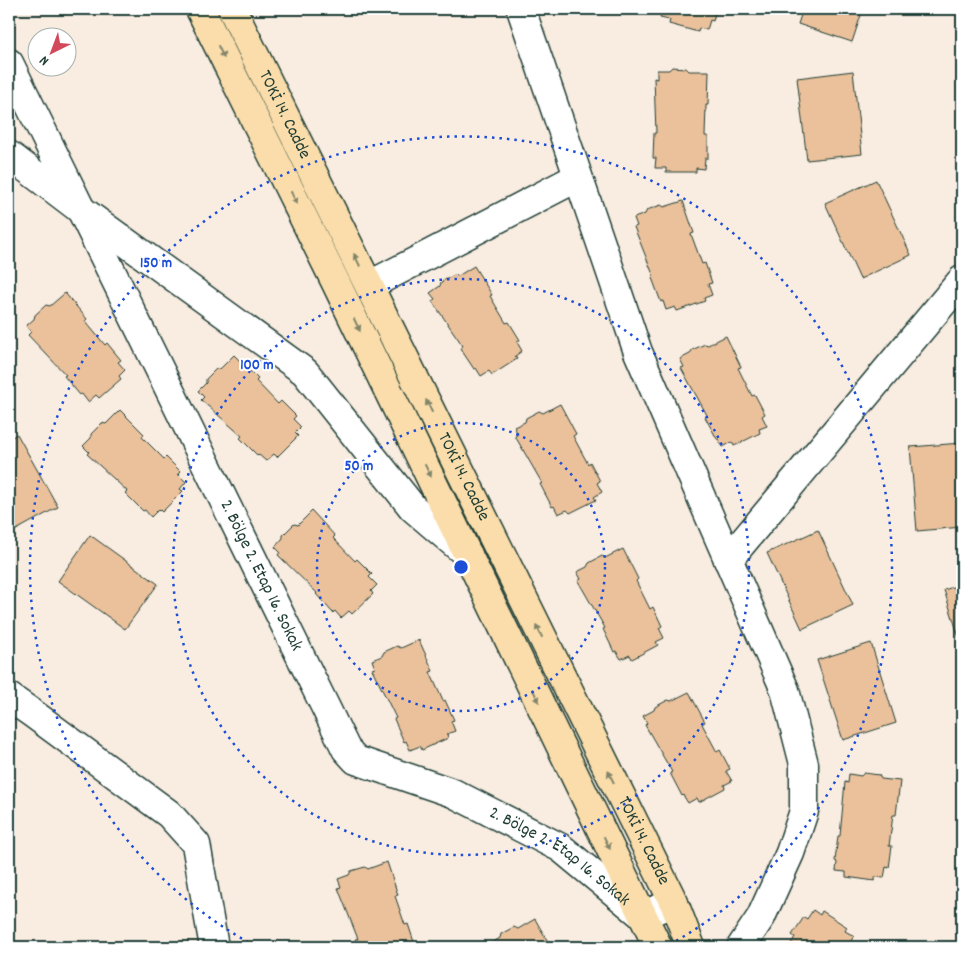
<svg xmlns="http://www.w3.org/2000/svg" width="971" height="956" font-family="Dekko,sans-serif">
<rect width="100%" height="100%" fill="#f9ece1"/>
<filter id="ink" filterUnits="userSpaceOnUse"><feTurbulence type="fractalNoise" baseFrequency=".02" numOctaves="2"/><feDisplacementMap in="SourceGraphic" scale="10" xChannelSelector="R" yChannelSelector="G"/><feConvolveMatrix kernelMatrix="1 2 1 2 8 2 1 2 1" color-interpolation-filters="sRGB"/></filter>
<g filter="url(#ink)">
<path fill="#ebc19b" stroke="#1f3d34" d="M662,9H716L713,21L710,20L707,30L699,28L698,32L669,24L670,20L660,18Z
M803,9H863L852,42L798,24Z
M672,67L686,68L689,71H709L708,105H706L705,136H708V158H705L704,169L696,168V172H666V168H655L656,158H653L654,133H656L654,78L657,79V70H669Z
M853,71L862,154L807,160L797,78Z
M876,180L911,255L860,279L825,203Z
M683,201L694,233L691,234L702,264L705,263L712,283L708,284L712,295L704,298L705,301L677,311L675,307L666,310L663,301L661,302L652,278L654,277L634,227L637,226L634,218L645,214L647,210L661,205L664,207Z
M474,266L492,295L490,296L506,323L509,322L520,340L517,342L522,351L515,356L517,359L492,375L489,371L481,376L476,368L474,369L460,348L463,346L432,301L435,299L430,293L440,286L441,282L454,275L458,276Z
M65,293L87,319L85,321L105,345L107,343L121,360L118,362L125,370L119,376L121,379L99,398L96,395L88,402L82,394L80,395L64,376L66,375L28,335L31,332L26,326L34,319L35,315L46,305L50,306Z
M726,336L741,367L738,368L752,396L755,395L765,414L762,416L767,426L759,429L760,433L734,446L732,442L723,447L718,439H717L705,417L707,415L681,368L684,367L680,359L690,354L692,350L705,344L708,345Z
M234,355L258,379L256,381L278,404L281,401L296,416L293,419L301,427L295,433L298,436L277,457L274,454L266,461L259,455L258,456L240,438L242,436L201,400L204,397L198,391L206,383V379L216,369H220Z
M560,404L576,434L573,436L588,464L590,462L600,481L597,483L602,492L594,497L596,500L570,513L567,510L558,514L554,506L552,507L540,484L542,483L515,436L518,434L514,427L525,422L526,418L539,411L543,413Z
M120,410L144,434L142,437L164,459L166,457L181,472L178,474L186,482L180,489L183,491L162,512L159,509L151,517L145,510L143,511L125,493L127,491L87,454L89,452L83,446L91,438V434L102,423L106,424Z
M17,434L58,507L9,534V439Z
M962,443V527L917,531L910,447Z
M312,511L335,536L333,538L355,561L357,559L372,574L369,577L377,585L371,591L373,594L352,614L349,611L341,618L335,611L333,613L316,594L317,593L278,555L280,552L275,547L283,538V535L294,524L298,525Z
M818,530L853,605L802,629L767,553Z
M90,535L158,584L125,629L58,581Z
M623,549L638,579L636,581L650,609L653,607L662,626L659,628L664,638L656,642L658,645L632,659L630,655L621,659L616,651L614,652L603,629L605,628L578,581L581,579L577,572L587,567L589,563L602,556L605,558Z
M962,584V647L944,590Z
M419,640L433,671L430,672L443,701L445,700L454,720L451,721L455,731L447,734L448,738L422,750L420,746L410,750L406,741L404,742L394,719L396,718L372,669L375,668L372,660L382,656L384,652L397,646L401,648Z
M871,643L896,723L843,740L817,660Z
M689,692L705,722L702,724L717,752L720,750L730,769L726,771L732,781L724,785L725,788L699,802L697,798L688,803L683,795L682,796L670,773L672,772L645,725L647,723L643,716L654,710L655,707L668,700L671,701Z
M864,773L879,775L881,779L900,781L896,815H893L889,846H892L889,868L886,867L884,878L875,877V881L846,877V872L836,871L837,862L835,861L838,836H840L845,782L848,783L849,774L861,776Z
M387,862L398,895L395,896L405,925L408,924L415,945L412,946V947H358L355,939H358L338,888L341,887L338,879L349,875L351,871L365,867L368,869Z
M813,910L820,915L822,911L847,927L845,931L854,936L849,944L851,945L849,947H789L795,937L792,935L804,917L807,919Z
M535,919L551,947H492L490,944L500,938L501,934L514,927L518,929Z"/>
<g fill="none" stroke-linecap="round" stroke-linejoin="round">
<defs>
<g id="minor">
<path d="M521,9L638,352L785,690L804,764V811L790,853L761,917L741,947"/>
<path id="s1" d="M9,63L346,749L356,760L453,793L561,848L642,915L674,903"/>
<path d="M9,155L80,209L305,372L413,508L468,555"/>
<path d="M370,285L578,177"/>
<path d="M728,560L962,280"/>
<path d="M9,697L32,713L169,814L196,844L214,947"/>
</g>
<g id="major">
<path d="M200,9L335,281L658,947"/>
<path id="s2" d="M232,9L674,903L691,947"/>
</g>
</defs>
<use href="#minor" stroke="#1f3d34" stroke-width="31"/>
<use href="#major" stroke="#1f3d34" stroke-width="31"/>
<use href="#minor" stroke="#fff" stroke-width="28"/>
<use href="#major" stroke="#faddab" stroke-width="28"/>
</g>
<defs><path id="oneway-solid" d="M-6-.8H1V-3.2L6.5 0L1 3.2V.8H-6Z" transform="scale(1.25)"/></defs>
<g fill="#82856a">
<use href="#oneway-solid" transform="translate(221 52) rotate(64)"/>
<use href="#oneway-solid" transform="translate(294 198) rotate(64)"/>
<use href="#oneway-solid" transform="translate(357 260) rotate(-116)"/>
<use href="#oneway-solid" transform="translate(357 325) rotate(64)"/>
<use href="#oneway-solid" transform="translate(429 406) rotate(-116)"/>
<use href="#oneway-solid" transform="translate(428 471) rotate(64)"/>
<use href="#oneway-solid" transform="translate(539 631) rotate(-116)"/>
<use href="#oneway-solid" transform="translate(536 696) rotate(64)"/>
<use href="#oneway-solid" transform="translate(611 777) rotate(-116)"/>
<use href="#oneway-solid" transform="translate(607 843) rotate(64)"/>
</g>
</g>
<g fill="none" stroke="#1d4ed8" stroke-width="2.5" stroke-dasharray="2.5 5">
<circle cx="461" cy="567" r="144"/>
<circle cx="461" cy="567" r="288"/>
<path d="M255 946A431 431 0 1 1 667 946"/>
</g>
<g text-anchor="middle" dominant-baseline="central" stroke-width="4" stroke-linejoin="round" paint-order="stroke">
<g font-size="18" fill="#1f3d34" stroke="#fff">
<text stroke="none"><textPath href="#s2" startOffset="118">TOKİ 14. Cadde</textPath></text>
<text stroke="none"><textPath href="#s2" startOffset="522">TOKİ 14. Cadde</textPath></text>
<text stroke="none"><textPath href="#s1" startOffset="571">2. Bölge 2. Etap 16. Sokak</textPath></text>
<text stroke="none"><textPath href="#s2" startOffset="928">TOKİ 14. Cadde</textPath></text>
<text stroke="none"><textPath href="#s1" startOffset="1006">2. Bölge 2. Etap 16. Sokak</textPath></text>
</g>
</g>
<circle cx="461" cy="567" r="8" fill="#1d4ed8" stroke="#fff" stroke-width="2.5"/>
<g font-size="15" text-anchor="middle" font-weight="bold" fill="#1d4ed8" stroke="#fff" stroke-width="4" stroke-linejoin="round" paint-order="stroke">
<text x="156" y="267">150 m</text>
<text x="257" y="369">100 m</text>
<text x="359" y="470">50 m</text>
</g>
<rect width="971" height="956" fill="none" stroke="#fff" stroke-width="30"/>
<rect x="15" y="15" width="941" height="926" fill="none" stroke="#1f3d34" stroke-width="2" filter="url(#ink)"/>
<g transform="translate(52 52) rotate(222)"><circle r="24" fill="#ffffff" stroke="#a5b1ae"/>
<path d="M0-4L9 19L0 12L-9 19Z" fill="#d1495b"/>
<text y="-8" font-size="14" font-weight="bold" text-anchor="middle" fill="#1f3d34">N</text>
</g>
</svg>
